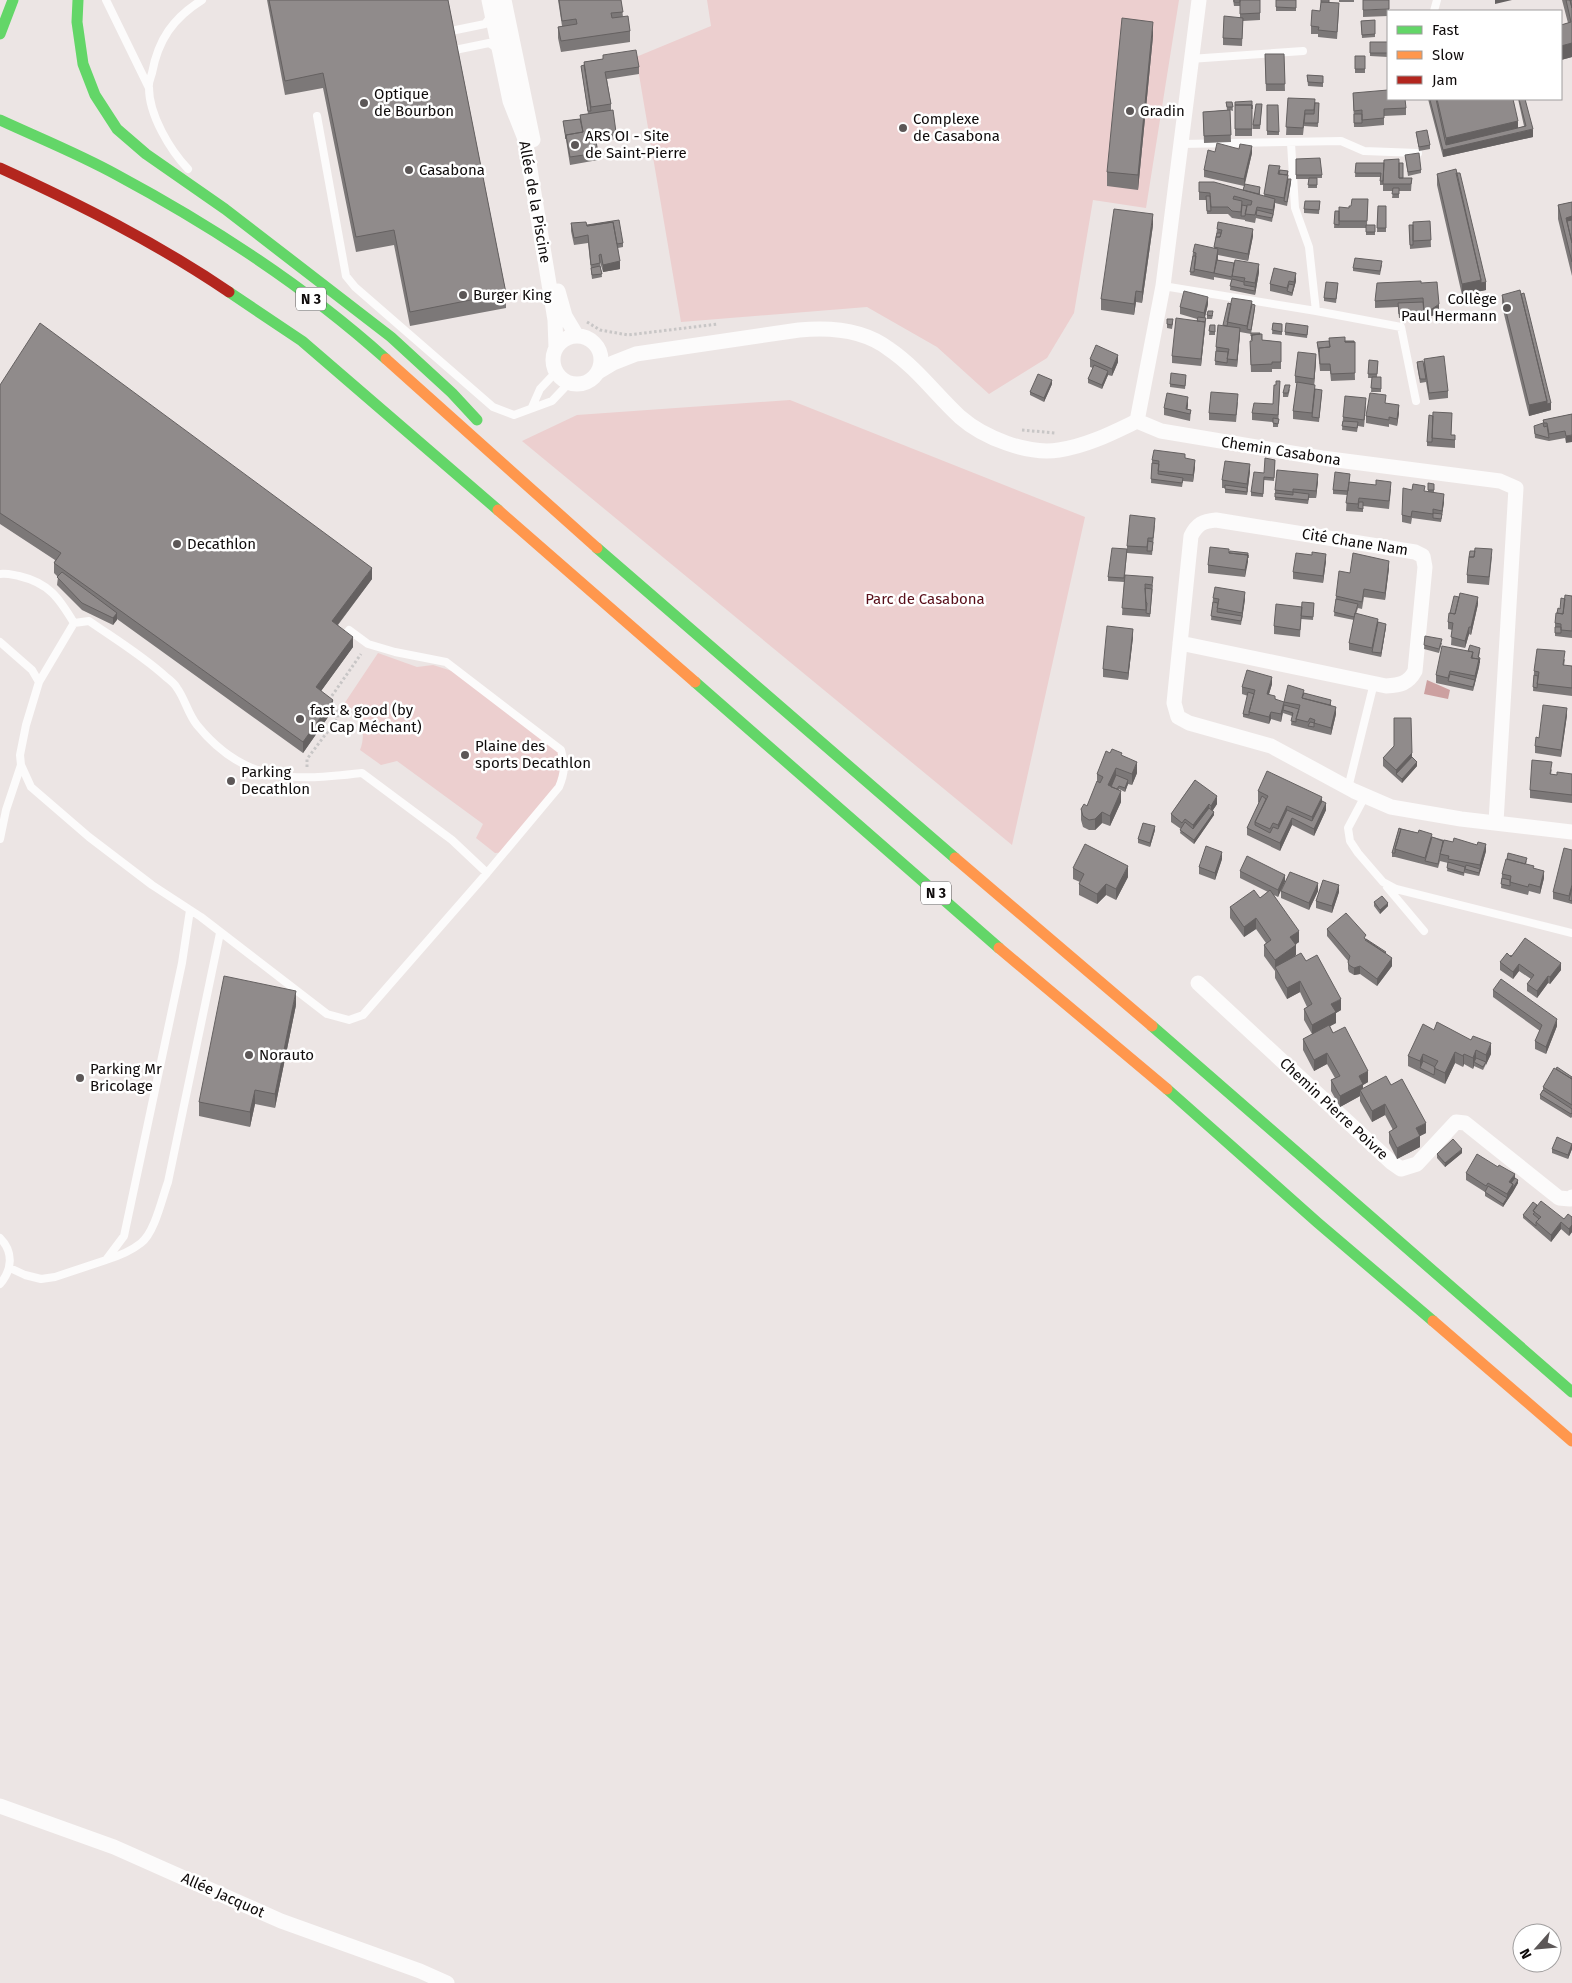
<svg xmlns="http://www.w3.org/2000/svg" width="1572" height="1983" font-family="'Fira Sans',sans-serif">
<rect width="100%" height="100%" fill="#ece5e4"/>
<path fill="#eccfcf" d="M707,0H1179L1146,208L1093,200L1074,313L1047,358L989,394L937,347L867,307L681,322L636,57L711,26Z
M790,400L1085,517L1012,845L522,441L577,415Z
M378,653L417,667L433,665L452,671L554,747L568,760L565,782L509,852L495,853L476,838L483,824L397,761L381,765L360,750C367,733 361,711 344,704Z"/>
<path fill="#cca0a0" d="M1427,680L1450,690L1448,699L1424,694Z"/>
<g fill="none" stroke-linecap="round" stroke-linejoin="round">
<path stroke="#c8c6c6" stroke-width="3" stroke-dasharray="2.5 2.5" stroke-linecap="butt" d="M587,322L600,330L628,335L718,324
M1022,430L1055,433
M329,700L361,654
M307,767V759L338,718L337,710L331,704"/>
<path stroke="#fcfbfb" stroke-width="8" d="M106,0L149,88
M1434,11L1437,0
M451,31L485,24L492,15
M455,50L489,43L498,49
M1190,59L1303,51
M317,116L346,276L355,287L493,407L514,415L552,401L569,383
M1291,143L1295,208L1309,247L1316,311
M1182,144L1341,141L1364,151L1418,153
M188,169C170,150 149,115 149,88C148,83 151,77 152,73C158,40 173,18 202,0
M1163,286L1316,311L1401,327L1416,401
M532,407L540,389L556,372
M0,574C7,573 13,575 19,576C49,583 59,598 74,623L39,682
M349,630L368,644L395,652L446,662L561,750C565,765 565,773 559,787L487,873
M0,642L32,670L39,682L26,725L20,755L21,765L31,787L89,837L152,885L201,917L327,1014L349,1020L363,1015L487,873L452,840L362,773C293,781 245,784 197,725C188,714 185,699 177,688C175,684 170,680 166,677C143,656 115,639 89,621L74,623
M1348,788L1374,683
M1365,796L1348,828L1350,841L1358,853L1383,882L1396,889L1572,933
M0,839L6,810L21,765
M1387,887L1424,931
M0,1238C14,1252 12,1270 0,1284
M106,1260C119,1256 131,1251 141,1243C155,1232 162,1198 168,1182L220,933
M10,1268L25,1275L41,1279L55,1277L106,1260L124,1236L182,963L190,910"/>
<path stroke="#fcfbfb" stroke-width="15" d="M489,0L510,101L525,139L555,320L556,348
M504,0L533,140
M558,291L565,316L577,336
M553 360a24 24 0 1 1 48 0a24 24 0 1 1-48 0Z
M598,372L613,363L636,354L799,330C830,327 863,329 889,349C917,368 936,395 960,417C984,438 1028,455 1059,450C1087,446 1112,433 1137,421
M1137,421L1161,431L1322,458L1500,481L1516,488L1496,822
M1137,421L1163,286L1199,0
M1180,643L1386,686C1400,685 1408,684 1415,671L1425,567L1423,556L1415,552L1216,520C1203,521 1197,524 1191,536L1174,703L1178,717L1189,723L1271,746L1354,791L1391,807L1461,819L1572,832
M1198,983L1391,1162L1401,1169L1417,1164L1456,1122L1465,1123L1559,1198L1570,1199L1572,1197
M0,1806L114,1847L281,1921L420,1971L447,1983"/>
<path stroke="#63d668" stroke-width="11" d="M78,0L77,22L83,64L95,95L117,129L146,154L225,209L391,337L452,393L477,420
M0,34L13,0
M0,120C39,138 79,154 117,175C212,226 306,287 386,359
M229,292L302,341L498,510
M597,548L955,858
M695,682L999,948
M1152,1026L1572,1392
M1167,1089L1318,1223L1433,1321"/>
<path stroke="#ff974d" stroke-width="11" d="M386,359L597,548
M498,510L695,682
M955,858L1152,1026
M999,948L1167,1089
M1433,1321L1572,1441"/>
<path stroke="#b3261e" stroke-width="11" d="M0,168C79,204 157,243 229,292"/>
</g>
<path fill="#7c7878" d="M267,0H448L506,293V308L410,326L394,245L356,252L323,88L285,95Z
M558,0H621L623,17L630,31V42L561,52L558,38V27L562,26Z
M1233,0H1240V6H1234Z
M1240,0H1260V20L1243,21L1242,46L1223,45V38L1240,17Z
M1276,0H1296V11H1276Z
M1339,0H1354V2H1339Z
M1562,0H1572V57L1561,60V25L1568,23Z
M1329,2L1339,10L1337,39L1318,37V34H1311V26L1320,11Z
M1389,9V11H1388V16L1363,17V10Z
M1375,20V37L1362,38L1361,21Z
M1153,36L1138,190L1107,186V172Z
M1370,42H1388V57L1370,56Z
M1265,54H1284L1285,91H1266Z
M603,55L639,67V74L607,79L611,104V110L616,132V139L596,142L598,153V160L570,165L563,121L580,119V115L588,114L581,66L584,65V62L603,59Z
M1355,56H1365V73H1355Z
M1307,75L1323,76V87L1308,86Z
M1353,93L1406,108V115L1384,116V125L1362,127H1354Z
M1288,98L1319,103L1318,127L1304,126L1303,135H1286Z
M1428,99H1513L1518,128L1524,126L1518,99H1525L1533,137L1443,157Z
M1226,102H1232L1233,111L1230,110L1231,142L1204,143L1203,112L1227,110Z
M1235,102L1252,113V136H1235Z
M1262,104L1260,129H1253V125Z
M1267,105L1279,132V135H1267Z
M1416,132L1430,145V149L1419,151Z
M1215,152L1252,153L1245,184L1260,191V195L1264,196L1269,165L1280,170L1288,171V179L1291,183L1287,206L1275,203L1272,222L1256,218L1255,223L1245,221V220L1232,218L1228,214H1207L1206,200H1199V182L1243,190L1244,186L1204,177V170Z
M1405,155L1421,170V173L1408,176Z
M1296,159L1322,175V178H1317V188H1308L1309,179H1296Z
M1356,163H1399L1403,178H1412L1411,191H1399V198H1392L1393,191H1383V185H1380V177H1355Z
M1437,174L1486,290L1462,295L1437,185Z
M1368,199L1367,225H1375V235H1366V228H1334L1335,211H1339L1349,208L1351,206Z
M1320,201L1319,214L1304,213V209Z
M1572,202V276L1558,219V205Z
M1378,206H1386V232H1377Z
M1430,221L1431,247L1410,249L1409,225H1413Z
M571,223L587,225L623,243V247L618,248L620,269L603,272L600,262L602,277L592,279L588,243L574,245L571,231Z
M1153,225L1142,303L1136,302L1134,315L1101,310V299Z
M1217,229L1253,236L1248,261L1218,255V260L1259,272L1255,295L1230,290L1231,280L1214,277V280L1190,275L1193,252L1214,248Z
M1382,265L1380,275L1353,271V268Z
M1274,268L1296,281L1292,296L1270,291V284Z
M1421,283L1439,312L1432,316L1399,318L1398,307L1375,308V301Z
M1338,286L1336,303L1324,301V298Z
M1502,295L1551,410L1529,416L1502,306Z
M1228,303L1252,305L1255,309L1251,334L1240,332L1237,367L1215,365L1216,347L1223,326Z
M1208,304L1205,318H1206L1205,329L1201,366L1172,363V356L1197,321V319L1180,314V307Z
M1207,315H1213L1212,319H1207Z
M1167,319L1173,323L1172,329L1167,328Z
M1273,323L1282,324V335L1272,334Z
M1210,325H1215V335H1209Z
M1308,329L1307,338L1285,335V332Z
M1251,333L1260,334L1262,340L1281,342V369H1272V372H1251L1250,348L1252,341V340H1251Z
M1354,341L1355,380L1331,381L1330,371H1320L1317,342Z
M1090,359L1118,362L1112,376L1108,375L1102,389L1088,383V379L1093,368L1090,367Z
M1424,359L1448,391V398L1429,400L1426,382L1420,383L1417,366V362L1424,364Z
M1369,360L1378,361L1377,377H1381V392H1371L1372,378H1368Z
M1316,361L1314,385L1315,389L1322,393L1319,422L1293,419V411L1297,383H1295V376Z
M1186,379L1185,389L1170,387V384Z
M1052,384L1044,402L1030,395V392Z
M0,385L372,579L338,625L353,647L321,691L333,710L303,753L117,619L113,625L82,610L57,585L58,577L54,573V563L55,560L0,524Z
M1280,389L1278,427H1273V422L1252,420V413L1273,404Z
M1290,389L1288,397H1283V393Z
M1238,402L1236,422L1209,420V413Z
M1386,403L1399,413L1397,426L1389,424V427L1366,423V416Z
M1188,405L1187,410H1191L1190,421L1164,415V408Z
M1366,406L1364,427L1358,426L1357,432L1342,430L1343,417Z
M1572,414L1566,443L1565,438L1549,441L1535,438L1534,426L1543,425V420Z
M1452,420L1451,435H1455V448L1427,446V442Z
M1185,458L1195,467L1193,482L1183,481L1182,487L1151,483L1152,460Z
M1275,460L1274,481L1264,480L1263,497L1251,496V492L1264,473Z
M1250,471L1247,495L1225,493V488H1222V480Z
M1318,481L1316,498H1309L1308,504L1275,500V490Z
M1349,482L1391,489L1389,509L1363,506V512L1346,511L1347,495L1333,494V490Z
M1428,483L1434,488V493L1444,502L1441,522L1412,518L1411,524L1402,522V515L1425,492H1428Z
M1155,525L1152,555L1127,553L1125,575L1153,585L1150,617L1122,615L1124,582L1108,581V577L1127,549V546Z
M1229,552L1248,553L1245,577L1208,573V565Z
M1492,556L1489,585L1467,583V575Z
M1326,561L1323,583L1293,579V572Z
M1389,568L1385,600L1364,597L1362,609L1358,608L1356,614L1378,622L1386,627L1381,657L1349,650V643L1354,620L1334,616L1336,596L1350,573Z
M1572,596V638L1555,636V623L1560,609L1565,599Z
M1213,598L1245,599L1241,625L1211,620Z
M1314,603L1313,620L1301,619L1300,637L1274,634V626L1302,607Z
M1478,604L1471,635L1469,634L1465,648L1451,645L1452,630L1448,629V622Z
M1425,636L1442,643L1439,653L1424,649Z
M1133,637L1128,680L1103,677V669Z
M1480,651L1479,657L1480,661L1479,667L1473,691L1436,683V675Z
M1565,659L1564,666H1572V696L1533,691L1534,671Z
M1272,684L1269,694L1284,705V702L1304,693L1331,704V706L1336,714L1331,735L1291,725L1292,716L1283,713L1281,722L1271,719L1269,724L1243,717V714L1248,696L1242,694V687Z
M1567,715L1561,757L1535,753V746Z
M1394,746L1412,757L1417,766L1402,783L1383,766V758Z
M1110,753L1122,756L1137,773L1132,785L1128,784L1125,792L1119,789L1121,802L1110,826L1102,823L1095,830H1089L1083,827L1081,820V809L1087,806L1097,783V774Z
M1552,769L1551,774L1557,775L1572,774V803L1530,798V790Z
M1195,780L1217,804L1213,810L1214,815L1194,844L1180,833L1181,829L1171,822V814Z
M1258,791L1322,801L1326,810L1314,836L1292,825L1280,851L1247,835V828L1259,803L1258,802Z
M1399,828L1486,851L1479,876L1465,873V869L1464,876L1447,871L1448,863L1440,861L1438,868L1395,857H1392V853Z
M1155,830L1150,847L1138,843V839Z
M1572,850V904L1553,899V892Z
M1222,859L1215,880L1199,874V867Z
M1527,861L1526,864L1534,869L1544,878L1540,894L1529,891L1528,895L1501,888L1502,874Z
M1073,868L1128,877L1116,900L1106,895L1097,904L1079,895V884L1080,882L1073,879Z
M1240,871L1285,875L1278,897L1274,895L1299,942L1296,944V955L1292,958L1306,961L1341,1010L1336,1013V1023L1330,1026L1333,1033L1368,1082L1363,1085V1089L1391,1085L1426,1133L1420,1136V1147L1397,1159L1389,1143V1132L1393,1130L1385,1115L1372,1122L1360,1101V1096L1340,1107L1331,1091V1080L1335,1078L1327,1064L1314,1071L1303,1050V1039L1312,1034L1304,1020V1009L1307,1007L1300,992L1287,999L1275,978V970V971L1264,956V945L1266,943L1256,929L1244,937L1230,918V907L1260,898L1268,892L1240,878Z
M1281,891H1318L1309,910L1281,898Z
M1339,892L1332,913L1316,908V901Z
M1374,902L1388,906L1380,914L1374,906Z
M1327,929L1366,939L1386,954L1392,966L1377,986L1360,974L1354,975L1349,972L1348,969V961L1327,936Z
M1508,955H1513L1561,970L1550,984L1548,983L1537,998L1527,991V984L1531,979L1519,971L1513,979L1500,970V962Z
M1493,990L1557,1026L1546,1054L1535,1049V1041L1540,1031L1493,997Z
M296,1005L275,1108L255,1104L250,1127L199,1116V1102Z
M1434,1030L1491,1054L1483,1070L1474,1066L1473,1069L1464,1064L1463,1067L1455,1063L1445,1084L1408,1066V1056Z
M1572,1077V1117L1571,1118L1540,1099V1095L1543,1090V1087Z
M1572,1144V1149L1568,1159L1552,1153V1149Z
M1462,1153L1445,1167L1437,1158V1154Z
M1466,1173L1515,1178L1518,1183L1503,1207L1485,1196V1192L1466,1180Z
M1537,1205L1564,1219L1572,1217V1232L1569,1236L1561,1229L1551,1242L1523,1218V1215Z"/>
<path fill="#656161" d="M1495,0H1512L1495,4Z
M1153,22V36L1138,190V175Z
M1572,43V57L1561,60V46Z
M1518,121V133L1533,129V137L1443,157V150L1446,149V138Z
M1252,146V153L1244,186V179Z
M1275,199V206L1273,217V210Z
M1153,214V225L1142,303V292Z
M1572,216V231L1568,232L1566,218Z
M1253,229V236L1248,261V254Z
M1218,249V256L1215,273H1214V280V273Z
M620,261V269L603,272V265Z
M1259,264V272L1255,295V283Z
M1296,273V281L1292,296V293Z
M1481,280L1486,282V290L1462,295V284Z
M1136,291V302L1134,315V304Z
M1208,297V304L1204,320V313Z
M1439,304V312L1432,316V309Z
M1206,318L1205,329L1201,366V359Z
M1240,328V335L1237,367V360Z
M1316,354V361L1314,386V379Z
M1118,355V362L1112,376V369Z
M1108,371V375L1102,389V385Z
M1052,380V384L1044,402V398Z
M1188,397V405L1187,413L1186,409Z
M1547,401L1551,403V410L1529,416V405Z
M1399,405V413L1397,426V419Z
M1572,435V442L1566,443V436Z
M1195,460V467L1193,482V475Z
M1250,464V471L1247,495V484Z
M1318,474V481L1316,498V491Z
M1444,494V502L1441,522L1442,511Z
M1248,553V562L1245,577V570Z
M1326,554V561L1323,583V576Z
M1389,561V568L1385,600V593Z
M372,568V579L332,632V621Z
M1245,592V599L1242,620V613Z
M1478,597V604L1471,635V627Z
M117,613V620L113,625V618Z
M1386,624V627L1381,657V653Z
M1469,627V634L1465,648V641Z
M1133,629V637L1128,680V673Z
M353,637V647L316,698V687Z
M1480,658L1479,667L1473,691L1475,676Z
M1272,677V684L1267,701V694Z
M333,700V710L303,753V742Z
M1284,702V709L1283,710L1281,722V714Z
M1336,707V714L1331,735V728Z
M1567,708V715L1561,757V750Z
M1271,712V719L1269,724V717Z
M1412,753V760L1396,774V770Z
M1137,762V773L1132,785V774Z
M1417,762V766L1402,783V779Z
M1116,768V778L1110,793L1108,785Z
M1128,780V784L1125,792V788Z
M1121,791V802L1110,826V816Z
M1217,796V804L1211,813V806Z
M1322,797V808L1312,828V817Z
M1326,803V810L1314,836V829Z
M1209,804V812L1193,833V825Z
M1287,806V817L1278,836V825Z
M1102,812V823L1095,830V819Z
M1214,812V815L1194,844V840Z
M1292,818V825L1280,851V843Z
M1155,826V830L1150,847V843Z
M1486,844V851L1479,876L1480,865Z
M1222,852V859L1215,880V873Z
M1128,866V877L1116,900V889Z
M1544,871V878L1540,894V887Z
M1285,875V882L1278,897V890Z
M1318,883V891L1309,910V903Z
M1106,884V895L1097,904V894Z
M1339,885V892L1332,913V906Z
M1388,903V906L1380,914V910Z
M1256,918V929L1244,937V927Z
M1299,931V942L1290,948V937Z
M1296,945V955L1277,969L1275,967V971V960Z
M1392,958V966L1377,986V979Z
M1561,963V970L1550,984V977Z
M1519,964V971L1513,979V972Z
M1360,966V974L1354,975V968Z
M1548,976V983L1537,998V991Z
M1300,981V992L1287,999V988Z
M296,991V1005L275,1108V1094Z
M1341,999V1010L1336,1013V1023L1312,1036V1025L1331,1004Z
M1557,1019V1026L1546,1054V1047Z
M1491,1043V1054L1486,1065V1055Z
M1476,1050V1061L1474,1062V1066L1473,1069V1058Z
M1455,1052V1063L1445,1084V1073Z
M1327,1053V1064L1314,1071V1060Z
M1423,1054V1065L1420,1068V1061Z
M1464,1054V1064L1463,1067V1056Z
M1368,1071V1082L1363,1085V1095L1360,1090V1096L1340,1107V1096L1359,1076Z
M255,1090V1104L250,1127V1112Z
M1385,1104V1115L1372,1122V1111Z
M1426,1123V1133L1420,1136V1147L1397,1159V1148L1416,1128Z
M1572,1145V1149L1568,1159V1155Z
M1462,1149V1153L1445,1167V1163Z
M1515,1174V1181L1511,1187L1509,1182Z
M1518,1180V1183L1513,1192V1188Z
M1513,1184V1192L1503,1207V1204L1507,1198V1194Z
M1561,1222V1229L1551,1242V1235Z
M1572,1225V1232L1569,1236V1229Z"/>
<path fill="#908b8b" stroke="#656161" d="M269,0H448L506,293L410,312L394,230L356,237L323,73L285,81Z
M559,0H621L623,12L611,13L612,18L628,16L630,31L561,41L558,27L577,24L576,19L562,21Z
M1234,0H1240V2H1234Z
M1240,0H1260V13L1240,14Z
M1276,0H1296V8L1276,7Z
M1321,0H1329V2H1321Z
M1363,0H1389V9L1363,10Z
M1566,0H1570L1572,8V43L1561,46V25L1571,22Z
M1570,0H1572V8Z
M1321,2L1339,3L1337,32L1318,30L1319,27L1311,26L1312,10L1320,11Z
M1224,16L1243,18L1242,39L1223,38Z
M1122,18L1153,22L1138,175L1107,172Z
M1375,20V34L1362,35L1361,21Z
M1370,42H1388V53H1370Z
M636,50L639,67L605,72L611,104L591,107L584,62L603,59V55Z
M1265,54H1284L1285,84H1266Z
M1355,56H1365V69H1355Z
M584,65L591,111H588L581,66Z
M1307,75L1323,76V83L1308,82Z
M1388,90V99H1405L1406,108L1384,109V118L1362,120V110L1354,111L1353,93Z
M1288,98L1315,99L1314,110H1305L1303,128L1286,127Z
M1436,99L1446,145L1526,126L1519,99H1525L1533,129L1443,150L1430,100Z
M1437,99H1513L1518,121L1446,138Z
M1252,101V109V105H1235V102Z
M1226,102H1232L1233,107H1227Z
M1315,103H1319L1318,123H1304L1305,114H1314Z
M1256,104H1262L1260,125H1253Z
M1235,105H1252V129H1235Z
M1267,105H1278L1279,132L1267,131Z
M613,110L616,132L595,135L598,153L570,157L566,135L583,132L580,115Z
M1230,110L1231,135L1204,136L1203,112Z
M1354,114H1362V123H1354Z
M580,119L583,132L566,135V139L563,121Z
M1427,130L1430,145L1419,147L1416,132Z
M1217,143L1239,149L1240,144L1252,146L1244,179L1204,170L1208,150L1215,152Z
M1419,153L1421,170L1408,172L1405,155Z
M1320,158L1322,175H1296V159Z
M1399,159V178H1412L1411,184H1383L1384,160Z
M1356,163H1384L1383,181H1380L1381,173H1355Z
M1399,163H1403V178H1399Z
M1269,165L1280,166L1278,174L1288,175L1284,198L1264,194Z
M1456,169L1481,280L1462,284L1437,174Z
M1280,170L1288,171L1287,175L1279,174Z
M1456,173H1460L1486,282L1481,283V280Z
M1309,178H1317V185H1308Z
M1288,179H1291L1287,202L1284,201Z
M1199,182H1214L1275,199L1273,210L1257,207L1255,215L1245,214L1247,205H1251L1252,201L1234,196L1233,199L1242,201L1241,212L1232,211L1228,207H1211L1210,193L1199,192Z
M1245,184L1260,187L1259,194L1243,190Z
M1393,188H1399V194H1392Z
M1206,196H1210L1211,211H1207Z
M1352,199H1368L1367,221H1339V207L1349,208V206H1351Z
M1305,201H1320L1319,210L1304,209Z
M1572,202V216L1566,218L1572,243V262L1558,205Z
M1242,205L1247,206L1245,216H1241Z
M1378,206H1386V228H1377Z
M1114,209L1153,214L1142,292L1136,291L1134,304L1101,299Z
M1257,210L1273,214L1272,218L1256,215Z
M1335,211H1339V225L1334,224Z
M619,220L623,243L617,244L613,222L587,226V225Z
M1572,220V243L1567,221Z
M1430,221L1431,240L1413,241V222Z
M586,222L587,226L613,222L620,261L603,265L601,254L599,255L600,263L591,265L588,235L574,238L571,223Z
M1218,222L1253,229L1248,254L1214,247L1216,237H1220L1222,230L1217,229Z
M1366,225H1375V232H1366Z
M1409,225H1413V245H1410Z
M1217,233H1221L1220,237H1216Z
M1195,244L1218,249L1214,273L1194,269L1196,253L1193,252Z
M1193,256H1196L1194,272H1190Z
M1355,258L1382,261L1380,271L1353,268Z
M1217,260L1234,263L1232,277L1214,273Z
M1235,260L1259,264L1255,283L1244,281L1245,278L1232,276Z
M600,266L602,274L592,275L591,268Z
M1274,268L1296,273L1294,282L1289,281L1287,288L1270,284Z
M1232,279L1244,282V285L1255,287V291L1230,286Z
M1421,281V283L1437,282L1439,304L1432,309L1424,310L1423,298L1375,301L1377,283Z
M1326,282L1338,283L1336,299L1324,298Z
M1289,284L1294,285L1292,293L1287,291Z
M1520,290L1547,401L1529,405L1502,295Z
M1184,291L1208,297L1204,313L1180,307Z
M1524,293L1551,403L1547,404V401L1521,294Z
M1232,298L1252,301L1247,326L1227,322Z
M1423,302L1424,313L1399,314L1398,303Z
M1228,303L1231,304L1227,326L1223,325Z
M1252,304L1255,305L1251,330L1247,329Z
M1208,311H1213L1212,316L1207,315Z
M1198,317L1206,318L1205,322L1197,321Z
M1176,318L1205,322L1201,359L1172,356Z
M1167,319H1173L1172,325L1167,324Z
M40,323L372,568L332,621L353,637L316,687L333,700L303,742L54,563L61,553L0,513V385Z
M1273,323L1282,324V332L1272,330Z
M1286,323L1308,326L1307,335L1285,332Z
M1210,325H1215V332L1209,331Z
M1218,325L1240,328L1237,360L1227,359L1229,349L1216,347Z
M1251,333H1260V334L1252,335V336H1251Z
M1262,334V340L1281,342V362H1272V364L1251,365L1250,341H1252V335Z
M1345,337V342H1355V373L1331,374L1330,364H1320L1319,348L1330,347L1329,338Z
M1329,341L1330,347L1319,348V352L1317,342Z
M1345,341H1354V342H1345Z
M1096,345L1118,355L1112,369L1090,359Z
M1216,351L1228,352L1227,363L1215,361Z
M1298,352L1316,354L1314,379L1295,376Z
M1444,356L1448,391L1429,393L1424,359Z
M1369,360L1378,361L1377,374H1368Z
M1423,361L1426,379H1420L1417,362Z
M1094,365L1108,371L1102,385L1088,379Z
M1171,373L1186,375L1185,386L1170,384Z
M1038,374L1052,380L1044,398L1030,392Z
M1372,377H1381V389L1371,388Z
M1276,381H1280L1278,415L1252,413L1254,403L1273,404L1274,385H1276Z
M1297,382L1315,385L1312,413L1293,411Z
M1285,385H1290L1288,393H1283Z
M1315,389L1322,390L1319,418L1312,417Z
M1211,392L1238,394L1236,415L1209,413Z
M1167,393L1188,397L1186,409L1191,410L1190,414L1164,408Z
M1370,393L1386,395L1385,403L1399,405L1397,419L1389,417V420L1366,416Z
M1345,396L1366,398L1364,420L1343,417Z
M1433,412L1452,413L1451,435H1455V440L1432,438Z
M1572,414V435L1566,436L1565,431L1549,434L1547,423H1544L1543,420Z
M1429,415L1433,416L1432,442H1427Z
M1273,418L1279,419L1278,424L1273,423Z
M1343,421L1358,422L1357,428L1342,426Z
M1543,423L1544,427L1547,426L1549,438L1535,434L1534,426Z
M1154,450L1185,454V458L1195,460L1193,475L1158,471L1159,461L1152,460Z
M1265,458L1275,460L1274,478L1264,477L1263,494L1251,492L1254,472L1264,473Z
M1225,461L1250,464L1247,484L1222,480Z
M1152,463L1159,464L1158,474L1183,478L1182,483L1151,479Z
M1277,470L1318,474L1316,491L1293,489V492L1275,490Z
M1335,472L1350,474L1348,491L1333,490Z
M1376,480L1391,482L1389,501L1359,498L1358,504L1346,503L1349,482L1376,485Z
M1428,483L1434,484V490H1428Z
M1413,484L1425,486L1424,491L1444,494L1442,511L1433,509V514L1412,511L1411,517L1402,515L1403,488L1412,490Z
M1225,485L1247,488V492L1225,489Z
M1293,492L1309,494L1308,500L1275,497V493L1293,495Z
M1359,502H1363V509L1358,508Z
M1433,513L1442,514L1441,519L1433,518Z
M1130,515L1155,518L1153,538H1148L1147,547L1127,546Z
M1148,541L1153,542L1152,551H1147Z
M1210,547L1229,549V553L1248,555L1245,570L1208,565Z
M1112,548L1127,549L1124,578L1108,577Z
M1475,548L1492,549L1489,577L1467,575L1469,557H1474Z
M1230,551L1248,553V558V555L1229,553Z
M1470,551H1475L1474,557H1469Z
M1312,552L1326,554L1323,576L1293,572L1296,553L1312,555Z
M1353,553L1389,561L1385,593L1364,589L1362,602L1336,596L1339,571L1350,573Z
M62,572L117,613L113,618L82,603L57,577Z
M1125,575L1153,577L1152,585L1145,584L1146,610L1122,608Z
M1215,587L1245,592L1242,613L1217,608L1219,599L1213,598Z
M1145,588L1152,589L1150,614L1146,613L1147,603L1146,602Z
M1460,593L1478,597L1471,627H1469L1465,641L1451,637L1453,623L1448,622L1449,613L1455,614Z
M1565,595L1572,596V631L1561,630V624L1555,623L1556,613L1563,614Z
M1454,596L1459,597L1455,614L1450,613Z
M1561,598L1565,599L1563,614L1557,613L1558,608L1560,609Z
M1336,599L1358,604L1354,617L1334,612Z
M1213,602L1218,603L1217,612L1242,616L1241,621L1211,616Z
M1302,602L1314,603L1313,617L1301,616Z
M1276,604L1302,607L1300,630L1274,626Z
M1355,613L1378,619L1372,648L1349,643Z
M1378,622L1386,624L1381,653L1372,652Z
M1107,626L1133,629L1128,673L1103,669Z
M1555,627H1561V633H1555Z
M1425,636L1442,639L1439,649L1424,645Z
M1470,645L1480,648L1478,657L1480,658L1479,663V659L1472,658L1473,652L1468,651Z
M1442,646L1473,652L1471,658L1479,659L1475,676L1450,671L1448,678L1436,675Z
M1537,649L1565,651L1563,665L1572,666V688L1537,684L1539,672L1534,671Z
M1247,670L1272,677L1267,694L1275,696V699L1284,702L1281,714L1271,712L1269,717L1249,712L1255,690L1242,687Z
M1450,674L1475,680L1473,687L1448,681Z
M1534,675L1538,676L1537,688L1533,687Z
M1288,685L1304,690L1302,698L1336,707L1331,728L1314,723L1315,720L1310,718L1308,722L1296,719L1300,705L1284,702Z
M1248,692L1254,694L1249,712V715L1243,714Z
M1304,693L1331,700L1330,705L1302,698Z
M1284,705L1299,709L1296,719V722L1291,721L1293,713L1283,710Z
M1543,705L1567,708L1561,750L1535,746L1536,737L1539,738Z
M1394,718H1411L1412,753L1396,770L1383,758L1394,746Z
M1310,722L1315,723H1314V727L1308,726Z
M1112,749L1122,753L1121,755L1137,762L1132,774L1116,768L1108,785L1121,791L1110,816L1102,812L1095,819L1089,820L1083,816L1081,809L1084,804L1087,806L1097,781L1100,783L1103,777L1097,774L1106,751L1110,753Z
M1412,757L1417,762L1402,779L1396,774Z
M1532,760L1552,762L1550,774L1557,775V772L1572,774V795L1530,790Z
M1267,771L1322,797L1312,817L1287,806L1278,825L1273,823L1270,829L1255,822L1268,796L1258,791Z
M1116,775L1128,780L1125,788L1119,786L1117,789L1111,787Z
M1195,780L1217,796L1211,806L1209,804L1193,825L1185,819L1182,823L1171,814Z
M1262,796L1266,799L1255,822V825L1270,833L1273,827L1278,829L1287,810L1312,821L1322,801L1326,803L1314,829L1292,818L1280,843L1247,828Z
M1209,808L1214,812L1194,840L1180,830L1185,822L1193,829Z
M1143,823L1155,826L1150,843L1138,839Z
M1399,828L1401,829L1395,849V853H1392Z
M1401,829L1418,833L1419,830L1432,834L1425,858L1395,849Z
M1432,837L1443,841L1438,864L1425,861Z
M1454,838L1477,845L1478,842L1486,844L1480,865L1448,859L1449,856L1440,854L1444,840L1453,842Z
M1085,844L1128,866L1116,889L1106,884L1097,894L1079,884L1084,874L1073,868Z
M1206,846L1222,852L1215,873L1199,867Z
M1564,848L1572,850V885L1569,896L1553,892Z
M1508,853L1527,858L1525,864L1507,859Z
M1247,856L1285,875L1278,890L1240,871Z
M1506,859L1534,866L1533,868L1544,871L1540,887L1529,884L1528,887L1510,882L1511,876L1502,874Z
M1448,862L1465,867L1464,873L1447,868Z
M1466,865L1480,869L1479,873L1465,869Z
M1290,872L1318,883L1309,903L1281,891Z
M1502,878L1510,880V886L1501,884Z
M1323,880L1339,885L1332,906L1316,901Z
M1572,888V901L1569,900Z
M1254,890L1260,898L1270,890L1299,931L1290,937L1296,945L1275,960L1264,945L1271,940L1256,918L1244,927L1230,907Z
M1382,896L1388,903L1380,910L1374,902Z
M1346,913L1366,935L1364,938L1392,958L1377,979L1360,966L1354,968L1349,965L1348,962L1350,956L1327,929Z
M1525,938L1561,963L1550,977L1548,976L1537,991L1527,984L1534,975L1519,964L1513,972L1500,962L1507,953L1511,957Z
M1366,939L1386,952L1385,953L1365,940Z
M1301,953L1306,961L1317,955L1341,999L1331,1004L1336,1012L1312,1025L1304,1009L1312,1004L1300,981L1287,988L1275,967Z
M224,976L296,991L275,1094L255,1090L250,1112L199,1102Z
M1501,979L1557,1019L1546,1047L1535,1041L1542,1025L1493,990Z
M1437,1022L1471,1040L1473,1036L1491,1043L1486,1055L1476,1050L1473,1058L1464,1054L1463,1056L1455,1052L1445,1073L1434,1068L1438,1061L1423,1054L1420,1061L1408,1056L1423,1024L1434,1030Z
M1329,1025L1333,1033L1345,1027L1368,1071L1359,1076L1363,1084L1340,1096L1331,1080L1340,1076L1327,1053L1314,1060L1303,1039Z
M1476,1058L1486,1062L1483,1067L1474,1062Z
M1423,1061L1435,1067L1434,1075L1420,1068Z
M1557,1067L1572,1077V1079L1556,1069Z
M1554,1068L1572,1079V1105L1543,1087Z
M1386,1076L1391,1085L1402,1079L1426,1123L1416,1128L1420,1136L1397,1148L1389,1132L1397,1127L1385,1104L1372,1111L1360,1090Z
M1543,1090L1572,1109V1113L1571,1114L1540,1095Z
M1557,1137L1572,1144L1568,1155L1552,1149Z
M1453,1139L1462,1149L1445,1163L1437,1154Z
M1477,1154L1498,1167L1499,1165L1515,1174L1509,1182L1513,1184L1507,1194L1488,1183L1486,1186L1466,1173Z
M1515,1178L1518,1180L1513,1188V1184L1511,1183Z
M1488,1186L1507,1198L1503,1204L1485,1192Z
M1541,1201L1564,1219L1568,1214L1572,1217V1225L1569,1229L1561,1222L1551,1235L1536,1222L1541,1217L1533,1211Z
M1533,1202L1537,1205L1533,1211L1535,1212L1533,1214L1539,1219L1536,1222V1226L1523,1215Z"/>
<g fill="#5c5757" stroke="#fff" stroke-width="2">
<circle cx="364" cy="103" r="5"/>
<circle cx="1130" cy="111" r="5"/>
<circle cx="903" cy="128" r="5"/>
<circle cx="575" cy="145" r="5"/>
<circle cx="409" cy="170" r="5"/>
<circle cx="463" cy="295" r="5"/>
<circle cx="1507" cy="308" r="5"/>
<circle cx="177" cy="544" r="5"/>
<circle cx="300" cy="719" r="5"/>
<circle cx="465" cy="755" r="5"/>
<circle cx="231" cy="781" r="5"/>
<circle cx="249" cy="1055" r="5"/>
<circle cx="80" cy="1078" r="5"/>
</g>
<g text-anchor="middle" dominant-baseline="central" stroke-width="5" stroke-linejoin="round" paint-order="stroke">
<g fill="#fff" stroke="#575454" stroke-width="1">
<rect x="296" y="287.5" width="30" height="23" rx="4"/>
<rect x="921" y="881.5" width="30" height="23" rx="4"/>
</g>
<g font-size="14" font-weight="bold" fill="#0f0b0b">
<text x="311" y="299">N 3</text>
<text x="936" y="893">N 3</text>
</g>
<g font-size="15" fill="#0f0b0b" stroke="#fff" text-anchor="start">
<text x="374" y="94">Optique<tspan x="374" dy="17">de Bourbon</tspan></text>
<text x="1140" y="111">Gradin</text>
<text x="913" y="119">Complexe<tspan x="913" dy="17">de Casabona</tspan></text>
<text x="585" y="136">ARS OI - Site<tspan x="585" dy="17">de Saint-Pierre</tspan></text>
<text x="419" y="170">Casabona</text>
<text x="473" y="295">Burger King</text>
<text x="1497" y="299" text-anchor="end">Collège<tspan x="1497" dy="17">Paul Hermann</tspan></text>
<text x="187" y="544">Decathlon</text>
<text x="310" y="710">fast &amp; good (by<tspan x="310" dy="17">Le Cap Méchant)</tspan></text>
<text x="475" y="746">Plaine des<tspan x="475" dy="17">sports Decathlon</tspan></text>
<text x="241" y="772">Parking<tspan x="241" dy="17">Decathlon</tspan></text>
<text x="259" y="1055">Norauto</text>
<text x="90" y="1069">Parking Mr<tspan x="90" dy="17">Bricolage</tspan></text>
</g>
<g font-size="15" fill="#0f0b0b" stroke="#fff">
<text transform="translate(535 202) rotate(80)">Allée de la Piscine</text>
<text transform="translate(1281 451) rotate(9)">Chemin Casabona</text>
<text transform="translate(1355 542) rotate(9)">Cité Chane Nam</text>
<text transform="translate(1334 1109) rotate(43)">Chemin Pierre Poivre</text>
<text transform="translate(223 1895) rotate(24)">Allée Jacquot</text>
</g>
<g font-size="15" fill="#580e19" stroke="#fff">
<text x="925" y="599">Parc de Casabona</text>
</g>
</g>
<rect x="1387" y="10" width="175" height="90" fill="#ffffff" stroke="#9f9d9d"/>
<rect x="1397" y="26" width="25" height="8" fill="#63d668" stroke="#9f9d9d"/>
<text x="1432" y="35" font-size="15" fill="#0f0b0b">Fast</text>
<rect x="1397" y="51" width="25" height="8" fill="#ff974d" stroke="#9f9d9d"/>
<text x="1432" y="60" font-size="15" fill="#0f0b0b">Slow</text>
<rect x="1397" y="76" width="25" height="8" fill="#b3261e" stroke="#9f9d9d"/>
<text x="1432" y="85" font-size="15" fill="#0f0b0b">Jam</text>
<g transform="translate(1537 1948) rotate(243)"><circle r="24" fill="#ffffff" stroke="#9f9d9d"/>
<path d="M0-4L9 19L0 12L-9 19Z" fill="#5c5757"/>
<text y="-8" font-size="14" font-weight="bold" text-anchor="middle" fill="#0f0b0b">N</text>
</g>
</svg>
